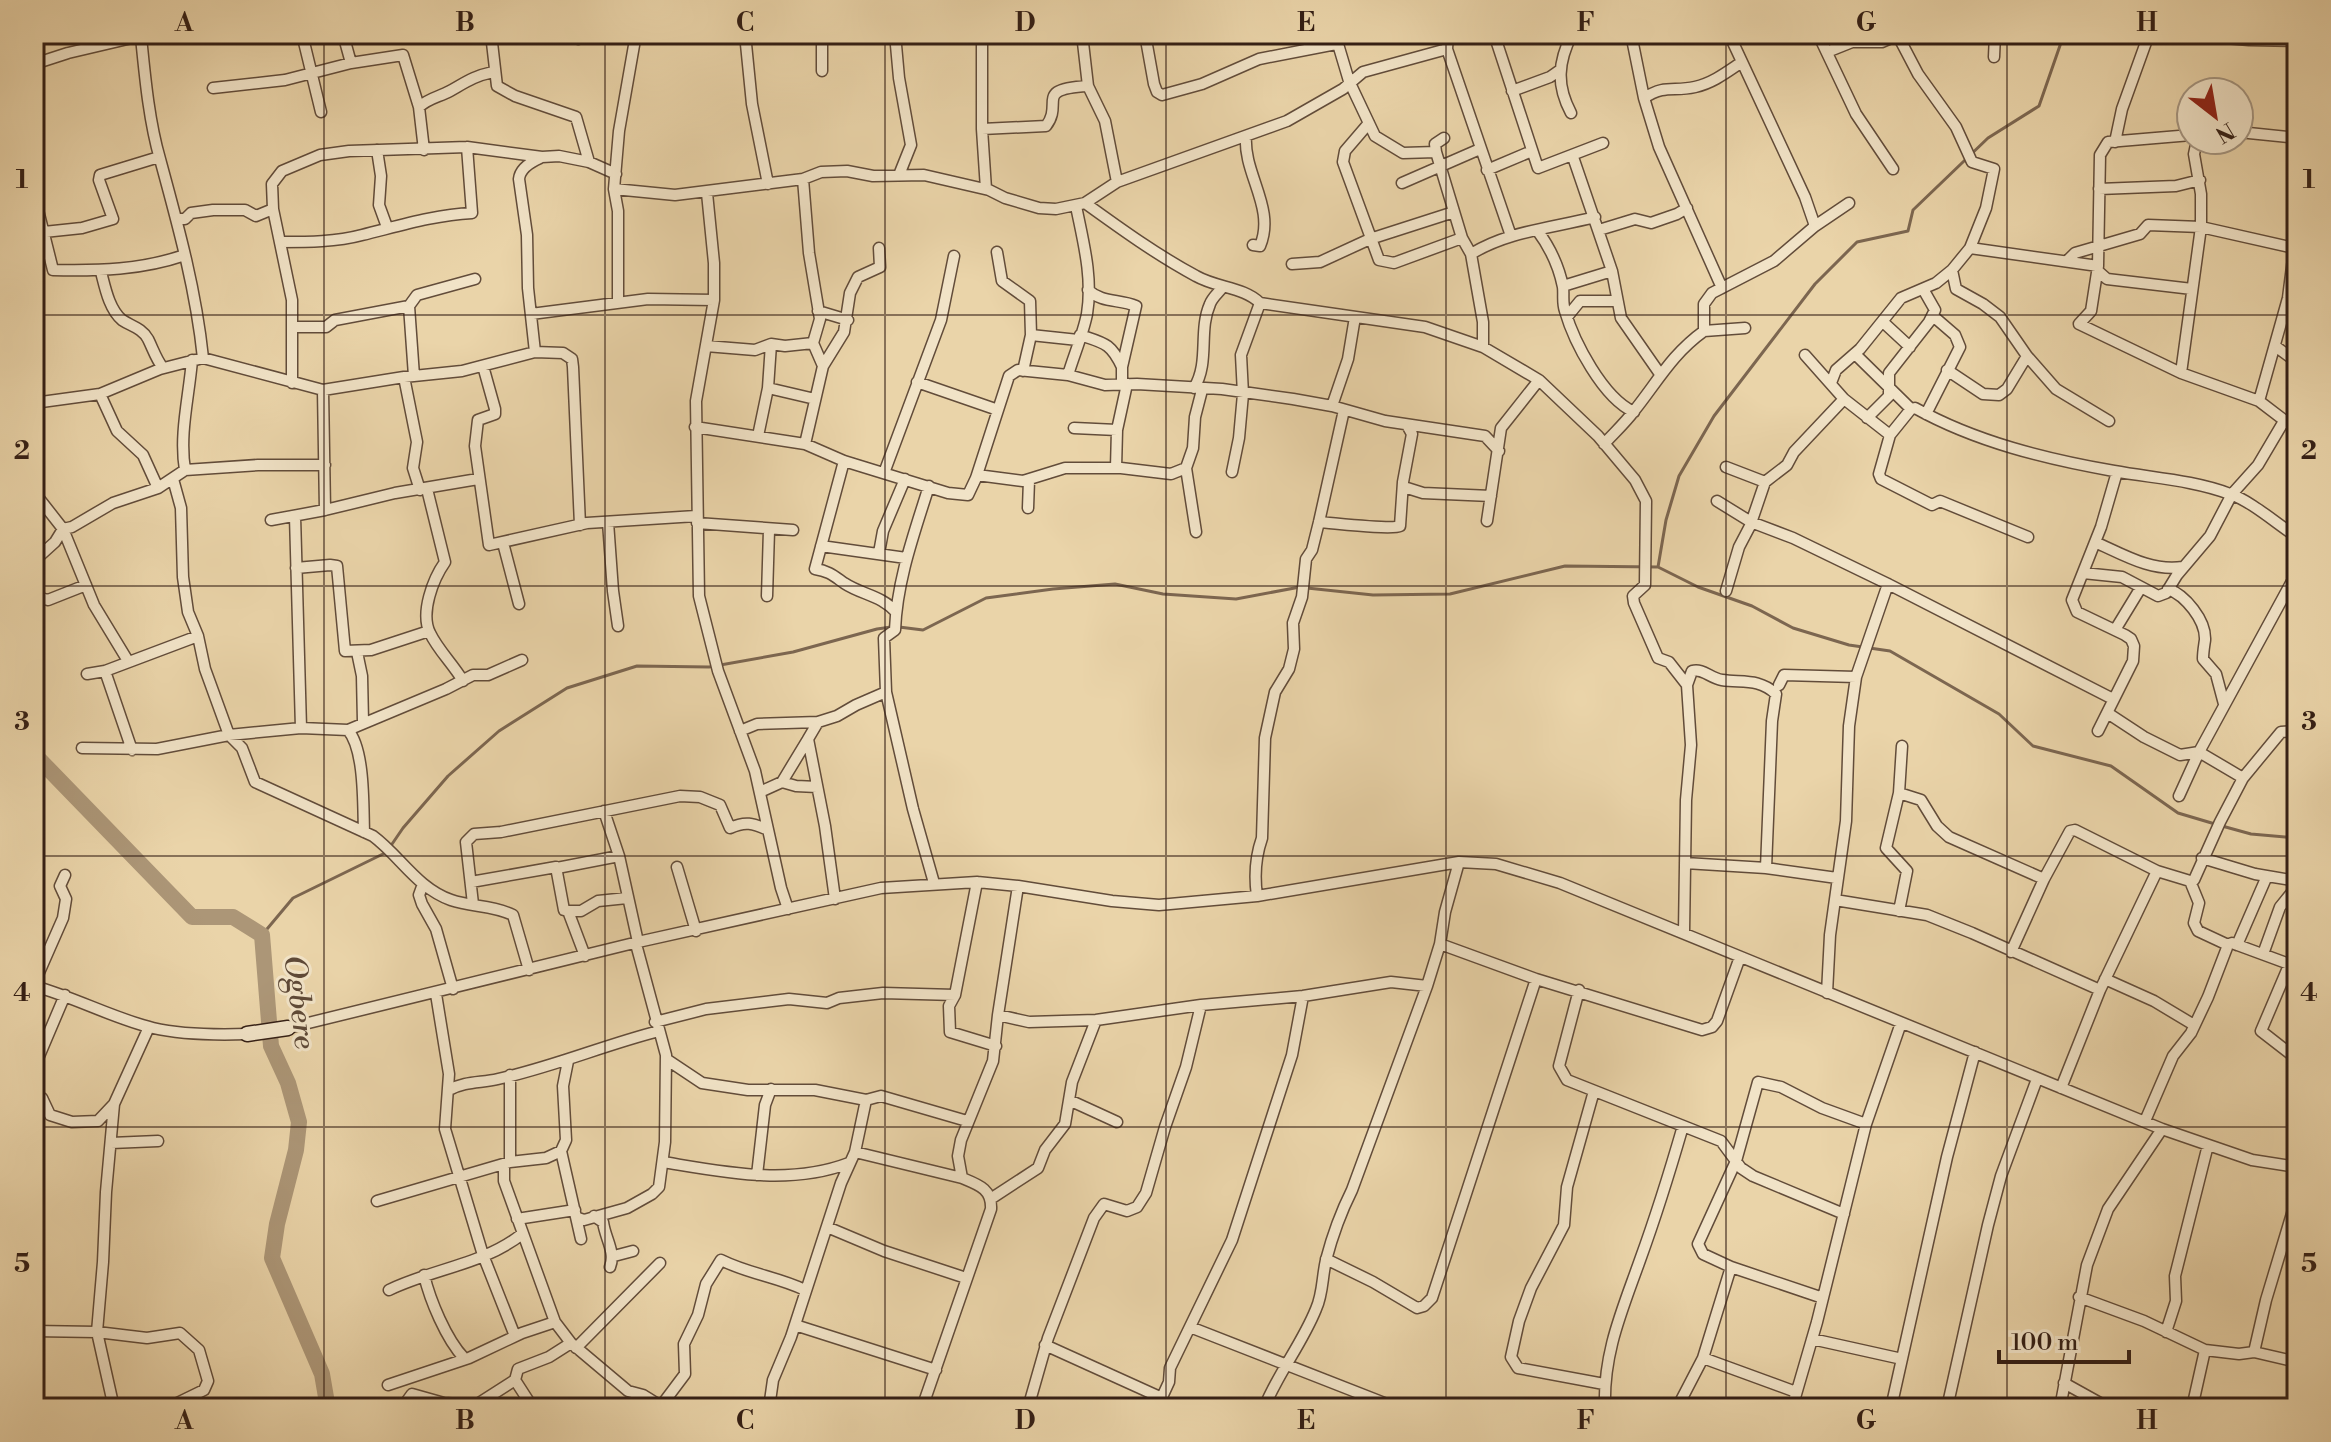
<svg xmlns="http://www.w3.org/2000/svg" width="2331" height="1442" font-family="'Libre Bodoni',serif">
<rect width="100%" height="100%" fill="#ead4a9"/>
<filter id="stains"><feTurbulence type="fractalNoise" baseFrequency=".0025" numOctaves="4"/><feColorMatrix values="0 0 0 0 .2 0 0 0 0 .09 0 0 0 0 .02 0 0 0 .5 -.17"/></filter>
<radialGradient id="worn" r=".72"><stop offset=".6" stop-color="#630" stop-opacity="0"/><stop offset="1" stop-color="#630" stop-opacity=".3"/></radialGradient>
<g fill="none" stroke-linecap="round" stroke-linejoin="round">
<path stroke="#7c6650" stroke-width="3" d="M1658,567L1666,520L1679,476L1714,416L1815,284L1857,242L1908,231L1913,210L1988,138L2039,106L2064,34
M1307,588L1373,595L1450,594L1565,566L1658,567L1698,587L1752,606L1793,628L1849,645L1890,651L1999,714L2033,746L2111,766L2178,813L2215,824
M899,627L923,630L986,598L1053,589L1115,584L1163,594L1236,599L1300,587
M2222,826L2251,834L2297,838
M390,847L403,828L448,776L499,731L567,688L637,666L709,667L793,652L877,629L891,627
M262,935L293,898L385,853"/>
<path stroke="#ac9677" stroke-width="16" d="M34,754L192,917H233L262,935L271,1046L288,1083L299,1122L296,1150L277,1224L272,1258L322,1374L327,1403L333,1408"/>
<defs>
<path id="street" d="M302,34L321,112
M343,34L351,63
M491,34L497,86L515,96L576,117L589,162
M745,34L752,104L768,184
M895,34L899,78L911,145L899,175
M982,34V129L986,189
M1082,34L1088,86L1105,121L1117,182
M1145,34L1154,84L1157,92L1162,95L1202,84L1259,59L1336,44
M1335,34L1349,81L1375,136L1403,153L1436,152
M1448,34L1447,49L1511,236
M1494,34L1538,168L1603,143
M1631,34L1644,98L1659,147L1722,288
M1729,34L1805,197L1815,226
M1818,34L1856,114L1893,169
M2179,34L2249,40L2297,41
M141,37C145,77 149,121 160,159C178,225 196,290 203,358
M578,39L579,34
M1827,52L1852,42H1882L1898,35
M1994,57L1995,34
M34,64L68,53L149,34
M822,71V34
M213,88L285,80L351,63L403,55L419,107L424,150
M1512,91L1550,77L1560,70
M1644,98C1666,84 1673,92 1695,87C1713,83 1727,72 1742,62
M419,107C429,98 439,97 450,91C466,82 474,76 493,72
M1571,113C1556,85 1558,62 1572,34
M1369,123L1345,151L1343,162L1379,260L1394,263L1462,238
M982,129L1046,126C1064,103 1033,89 1088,86
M2239,132L2297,138
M2191,135L2108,142L2100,155L2098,266L2091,311L2079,324L2181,373L2259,401
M1246,136C1243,174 1276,208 1260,246L1253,245
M1444,138L1435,144L1436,152L1462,238L1471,254L1483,322V347
M2115,142L2122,109L2149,34
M377,150L381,176L379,205L387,227
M1573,157L1612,271L1621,318L1660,374
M1487,170L1532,151
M34,177L38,210L53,270C99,271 141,270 185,255
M803,179L809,253L820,319L813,343L823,366L805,444
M1402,183L1480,149
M614,189L675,195L803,179L821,172L847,171L873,176L924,175L989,190L1005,198L1039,208L1056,209L1085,203C1121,229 1157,255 1196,276C1217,288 1244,287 1260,303L1425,327L1483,347L1539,380L1598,436L1635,480L1646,501L1645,585L1633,596L1634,603L1658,658L1669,662L1687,685
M2099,189L2176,186L2200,180
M707,193L714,263V300L696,401L699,596L718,671L755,771L781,888L788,909
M1085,203L1117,182L1287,121L1343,89L1363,72L1447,49
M177,219H185L191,213L213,210H245L256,216L273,209
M2297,227L2288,298L2259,401L2297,430
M1537,230C1549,246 1559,267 1563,287C1564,295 1562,302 1565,311C1574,342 1603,398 1634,412
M1599,230L1635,219L1651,223L1677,214L1687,208
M44,232L82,228L113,219L99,180L100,175L159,157
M281,242C308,242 336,242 362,235C399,226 434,215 472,213L467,147
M1970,248L2098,266
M997,252L1002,281L1030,301L1031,335L1023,371
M1471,254C1508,231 1553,228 1595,217
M2067,261L2075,253L2140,234L2148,225L2201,227L2294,248
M1292,264L1320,262L1370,239L1454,212
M1952,270L1956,289L1983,304L2000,317L2027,356L2056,389L2109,421
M2098,271L2107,279L2192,289
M101,272C105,287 109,309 122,320C131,326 142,328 148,339C153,349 156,359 163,368
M1563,286L1612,271
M1088,290C1102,303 1119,299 1136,306L1122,367V384
M618,303V211L614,189L619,131L636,34
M818,311L848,320
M531,314L648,299L714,300
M1567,317L1580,301H1616
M1883,322L1910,347
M294,327H326L335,320L409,306
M1704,331L1745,328
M1031,335L1078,340
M1080,335C1104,343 1111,343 1122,367
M706,346L755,350L771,344L785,346L813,343
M2275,346L2297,362
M535,352L528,288L527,235L519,179C520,169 531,162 540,158
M1855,354L1911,409L1915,408C1976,442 2046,459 2114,471C2152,478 2193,480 2230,494C2251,501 2277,524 2297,537
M1805,355L1844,399L1890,435
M483,366L495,409V414L478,420L475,446L489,545L587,523L696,516
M823,366L844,332L850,293L858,277L880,267L879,248
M1947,370L1983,394L1999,395L2007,389L2027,356
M2181,373L2201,227V194L2194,154L2197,140
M1068,375C1074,355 1083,334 1087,314C1093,277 1083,241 1076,206
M414,376L409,306L417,295L475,279
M404,377L417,442L413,468L420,490
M917,382L998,410
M292,383V300L273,209L272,184L282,171L320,155L349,151L467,147L542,157L559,156L589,162L616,174
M1831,383L1836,370L1860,349L1901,298L1936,283L1952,270L1970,248L1986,208L1994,169L1972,162L1956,127L1918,74L1897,34
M768,388L815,399
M1194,388C1210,362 1198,331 1210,304C1212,298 1218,293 1222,288
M323,390L325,510
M100,394L117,431L143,455L158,488
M34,403L100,394L160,369L203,358L323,390L404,377L462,371L535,352L563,353L572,359L573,367L580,525
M1332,406L1348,359L1355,317
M1911,409L1890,435L1879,474L1881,479L1932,505L1940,501L2028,537
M1926,414L1960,347L1955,335L1933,316
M1867,418L1889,396V373L1929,322L1935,310L1923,289
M695,427L805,444L844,461L948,493L968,495L976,478L1009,376L1018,370L1068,375L1105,385L1137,384L1222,389L1293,399L1332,406L1385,421L1485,436L1499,451
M1074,428L1117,430
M758,436L768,388L771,344
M1604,444C1614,433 1625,423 1634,411C1658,381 1672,354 1704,331V304L1712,293L1774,261L1815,226L1849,203
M844,461L815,569C829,571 834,576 844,583C862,595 881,595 896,612
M1726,467L1765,482
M1116,468L1117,430L1127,384
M185,470C179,434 189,397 192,360
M1232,472L1239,438L1243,394L1241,355L1260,303
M884,473L941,320L954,256
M977,475L1023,481L1065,468H1121L1171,474L1186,468
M173,479L181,508L183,577L188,612L198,636L205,669L229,735L242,748L255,782L373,836C400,856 417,888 451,900C471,907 493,905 513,915L529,970
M929,486C914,534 897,580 895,630L884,638L886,692L913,809L934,883
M1404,487L1423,493L1491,496
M427,489L445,562C433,579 420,613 430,633C438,650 453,664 463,681
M34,492L63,529L94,605L128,661
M1717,501L1751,522L1793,538L1888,584L2113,699
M1028,508L1029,480
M295,516L301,728
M271,520L325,510L395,493L478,479
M1487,521L1501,428L1539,380
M608,522L613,591L618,626
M1319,522C1334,523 1392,530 1400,526L1403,482L1412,434L1407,425
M697,523L793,530
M1196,532L1186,468L1193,448L1195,417L1202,390
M2095,542C2124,555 2152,572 2183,567
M503,543L519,604
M821,546L906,558
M879,553L883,531L905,479
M34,561L55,542L63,529L72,527L113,503L158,488L185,470L258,465H325
M296,568L330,565L337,566L345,651L371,650L429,631
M2083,573L2122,577L2158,596L2166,593L2177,575L2210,536L2232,494L2258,465L2284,421
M34,586L41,598L48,600L86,585
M2168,589C2185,595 2206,620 2205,640C2204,647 2203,652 2203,659L2216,674L2224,704
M1726,591L1739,547L1750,526L1765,482L1787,465L1794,452L1844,399
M767,596L769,530
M2115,630L2140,589
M357,652L362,676L363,722
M105,671L132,750
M87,674L105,671L198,636
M1779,685L1784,675L1856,677
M2109,714L2144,737L2180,755L2199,752
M818,722L808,739L825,826L835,899
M348,730C365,750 363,806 364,832
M740,731L757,724L818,722L837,716L856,705L886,692
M2098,731L2133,661L2134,646L2131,639L2125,635L2077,612L2072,600L2101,527L2117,472
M82,748L157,749L229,735L301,728L348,730L446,689L473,675H488L522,660
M2243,778L2281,732L2297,731
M782,782L796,786L817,787
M760,792L782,782L808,739
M1899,793L1921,800L1937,826L1949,837L2044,879
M2179,796L2199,752
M604,811L619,856L638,942
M2202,858L2255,874L2297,881
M1685,863L1766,868L1837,878
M677,867L696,931
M557,868L619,856
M2190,881L2199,903L2194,923L2198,931L2228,945
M471,882L556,867L564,910L568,911L585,956
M977,882L955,995L949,1006L950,1032L996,1046
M423,884L419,895L422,904L436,929L453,989
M1257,896C1254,875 1255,858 1262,838L1265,738L1275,692L1289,669L1294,649L1293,623L1302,597L1306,559L1312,550L1319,522L1344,410
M1835,900L1927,915L1972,933L2100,990
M473,904L466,842L474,834L501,832L680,796L700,797L720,805L730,828C745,821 753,823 768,830
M568,911H581L598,901L627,898
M1899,911L1907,871L1886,848L1899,793L1902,746
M1684,932L1686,800L1691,745L1687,685L1692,671C1703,668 1710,678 1722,680C1742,683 1759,678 1776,694L1772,721L1766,868
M1440,944L1536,979L1702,1030L1712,1027L1717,1021L1740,957
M2237,945L2267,876
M2011,952L2044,879L2070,831L2075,830L2157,871
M2263,954L2280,907L2297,886
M2290,963L2261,1031L2297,1059
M2105,979L2154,1001L2194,1025
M34,984L63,918L66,899L60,886L65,875
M34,986C74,997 115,1019 153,1028C183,1035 216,1035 247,1034
M1579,990L1559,1066L1567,1080L1721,1141L1741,1168L1753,1176L1844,1214
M1827,993L1830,935L1846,821L1849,726L1856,677L1888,584
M436,994L449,1074L445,1129L483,1255L515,1336
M998,1015L1029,1022L1096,1020L1201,1005L1303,996L1391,982L1427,986
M655,1022L706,1009L789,999L827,1003L839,998L883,993L955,995
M288,1028L638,942L881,888L977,882L1018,886L1112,901L1159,905L1257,896L1459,862L1496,864L1560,883L2162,1129L2252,1160L2297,1167
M666,1059L702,1083L748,1090H815L866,1100L881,1096L967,1121
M34,1068L65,995
M2061,1088L2100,990L2157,871L2190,881L2194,880L2220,822L2243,778L2199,752L2297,572
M449,1090C465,1081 481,1083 498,1079C553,1067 604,1045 659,1031
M1594,1091L1567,1187L1564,1225L1531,1288L1519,1321L1511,1357L1518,1368L1604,1384
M34,1094L42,1098L50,1115L72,1122L98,1121L114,1104
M1069,1100L1117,1122
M2145,1121L2173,1056L2191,1033L2208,997L2228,945L2232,943L2297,967
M111,1143L158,1141
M561,1151L581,1239
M855,1152L962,1178
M510,1162V1075
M663,1162C724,1172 789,1186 849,1163
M504,1165V1181L555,1322L571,1343L628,1391L643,1395L664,1408
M757,1175L765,1105L771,1089
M992,1198L1038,1168L1045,1150L1065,1124L1072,1082L1096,1020
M377,1201L510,1162L546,1158L561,1151L566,1140L563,1086L568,1061
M594,1216L603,1222C605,1238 616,1252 610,1267
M578,1218L584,1220L627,1208L652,1194L659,1187L665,1142L666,1055L636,944
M517,1219L575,1210
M827,1227L884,1251L966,1278
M614,1256L633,1251
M1326,1259L1373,1282L1417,1308L1424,1306L1432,1298L1536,979
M1731,1267L1823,1298
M424,1275C430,1300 446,1339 464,1358
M389,1290C432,1269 485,1264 522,1234
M2079,1297L2144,1321L2205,1350L2239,1354L2254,1352L2297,1362
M795,1325L936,1370
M1190,1327L1397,1408
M34,1331L97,1332L147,1338L180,1333L199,1350L208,1381L204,1390L167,1408
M2166,1332L2176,1301L2175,1276L2208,1145
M1812,1339L1902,1359
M1045,1345L1162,1398
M576,1348L660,1263
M2254,1352L2266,1300L2297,1197
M1703,1358L1796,1392
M515,1380L533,1408
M2064,1383L2109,1408
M388,1385L469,1358L522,1333L555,1322
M404,1405L412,1394L444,1403L476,1405L515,1380L518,1369L549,1357L571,1343
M661,1406L685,1374L684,1344L698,1315L706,1284L721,1260C749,1274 778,1277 805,1290
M100,1408L113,1401
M114,1408L97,1332L103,1262L106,1192L114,1104L149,1027
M769,1408L773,1380L791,1337L841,1183L855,1152L866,1100
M922,1408L991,1209C992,1189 979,1185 962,1178L958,1156L961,1140L993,1061L998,1015L1018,886
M1028,1408L1048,1338L1094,1218L1104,1204L1127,1211L1137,1207L1146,1193L1165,1127L1186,1067L1201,1005
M1157,1408L1169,1382L1170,1368L1232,1240L1292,1055L1303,996
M1264,1408C1278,1373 1302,1344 1316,1309C1323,1294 1322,1277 1326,1260C1332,1237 1341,1212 1352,1190L1427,986L1440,944L1445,912L1459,862
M1605,1408C1603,1353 1622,1311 1640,1260C1656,1216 1670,1171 1683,1126
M1677,1408L1703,1358L1731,1267L1703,1254L1698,1244L1736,1161L1758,1082L1781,1087L1822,1108L1866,1124
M1792,1408L1817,1322L1866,1124L1901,1023
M1891,1408L1947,1157L1975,1052
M1947,1408L1988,1225L2001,1176L2037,1079
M2060,1408L2087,1265L2108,1209L2162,1129
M2192,1408L2205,1350"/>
<path id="secondary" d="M247,1034L288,1028"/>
</defs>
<use href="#street" stroke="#624c3a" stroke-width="13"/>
<use href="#secondary" stroke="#341f15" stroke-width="17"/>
<use href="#street" stroke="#f1e3c7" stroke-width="10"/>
<use href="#secondary" stroke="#f1e3c7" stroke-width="14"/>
</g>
<path fill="none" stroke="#341f15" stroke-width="2" stroke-opacity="0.55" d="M324,34V1408M605,34V1408M885,34V1408M1166,34V1408M1446,34V1408M1726,34V1408M2007,34V1408M34,315H2297M34,586H2297M34,856H2297M34,1127H2297"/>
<g text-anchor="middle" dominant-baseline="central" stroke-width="6" stroke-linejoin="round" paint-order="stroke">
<g font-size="30" font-style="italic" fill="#5e4937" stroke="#f1e3c7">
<text transform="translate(299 1002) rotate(83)">Ogbere</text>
</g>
</g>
<rect width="2331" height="1442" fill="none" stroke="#ead4a9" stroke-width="88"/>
<g transform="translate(2215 116) rotate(149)"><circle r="38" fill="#f1e3c7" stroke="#a59580" stroke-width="2"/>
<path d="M0-6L14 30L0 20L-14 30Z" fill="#8f2418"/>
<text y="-12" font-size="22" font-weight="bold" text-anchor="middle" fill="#341f15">N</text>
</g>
<path d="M1999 1350v12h130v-12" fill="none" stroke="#341f15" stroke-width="4"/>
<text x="2011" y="1350" font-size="24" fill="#341f15" stroke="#f1e3c7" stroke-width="6" paint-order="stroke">100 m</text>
<rect x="44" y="44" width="2243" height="1354" fill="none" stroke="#341f15" stroke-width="3"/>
<g font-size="26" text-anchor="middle" font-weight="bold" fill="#341f15">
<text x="184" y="31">A</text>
<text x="465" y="31">B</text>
<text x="745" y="31">C</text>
<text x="1025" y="31">D</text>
<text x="1306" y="31">E</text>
<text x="1586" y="31">F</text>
<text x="1866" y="31">G</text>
<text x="2147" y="31">H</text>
<text x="22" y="188">1</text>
<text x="2309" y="188">1</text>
<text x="22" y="459">2</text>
<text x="2309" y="459">2</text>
<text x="22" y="730">3</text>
<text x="2309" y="730">3</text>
<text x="22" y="1001">4</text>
<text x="2309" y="1001">4</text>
<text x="22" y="1272">5</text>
<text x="2309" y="1272">5</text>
<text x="184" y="1429">A</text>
<text x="465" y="1429">B</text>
<text x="745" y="1429">C</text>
<text x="1025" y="1429">D</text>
<text x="1306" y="1429">E</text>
<text x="1586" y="1429">F</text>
<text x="1866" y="1429">G</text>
<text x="2147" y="1429">H</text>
</g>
<rect width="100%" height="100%" filter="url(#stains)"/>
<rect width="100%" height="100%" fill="url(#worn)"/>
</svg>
